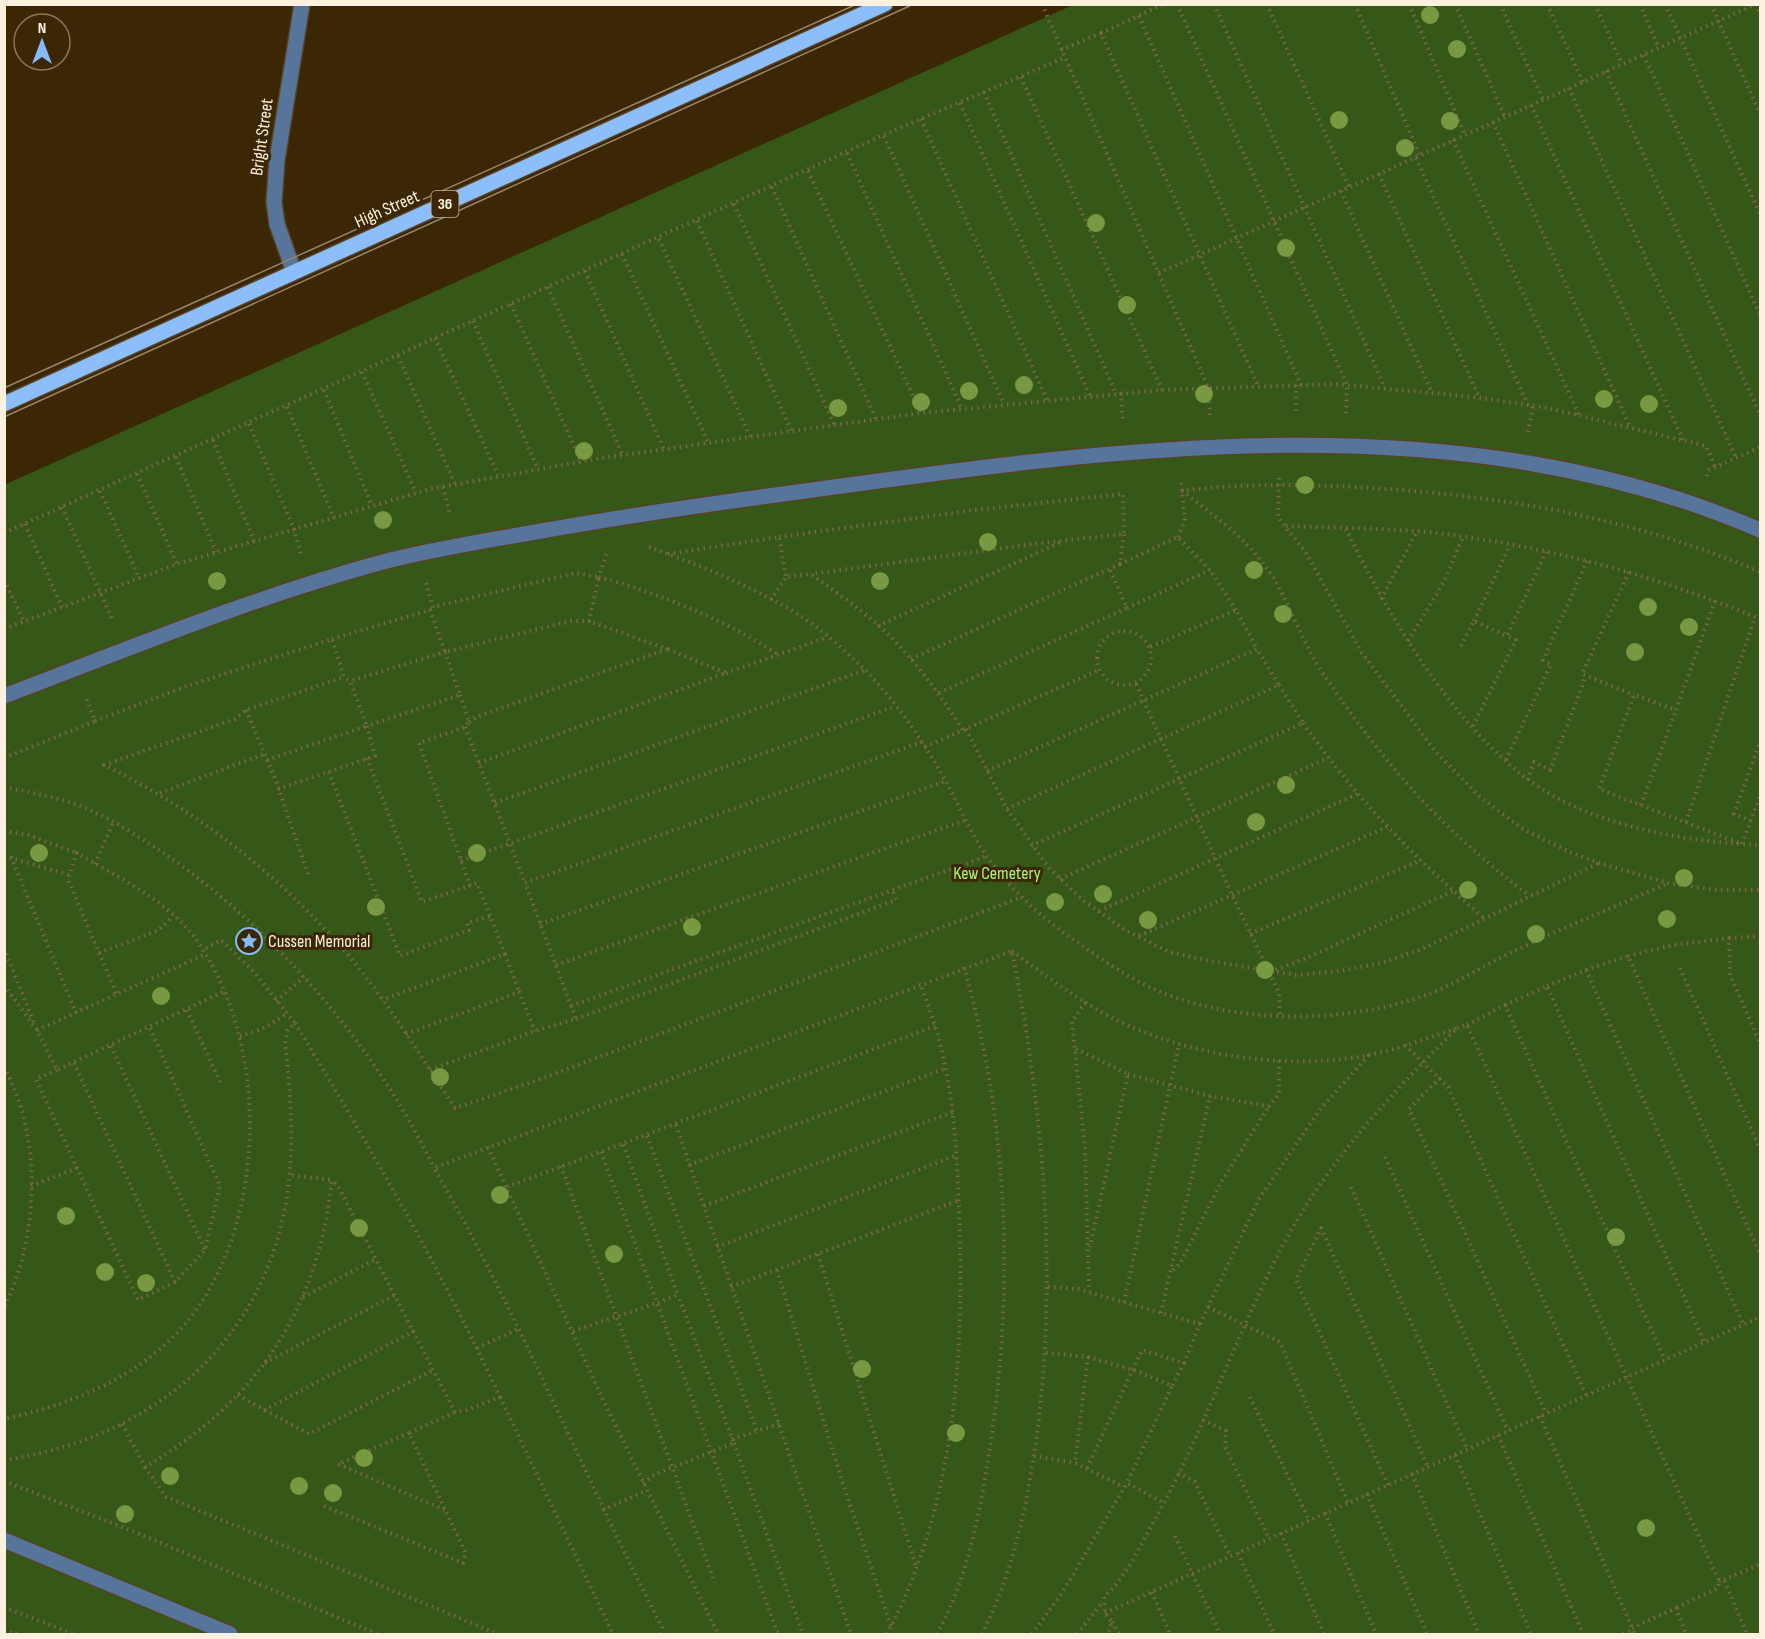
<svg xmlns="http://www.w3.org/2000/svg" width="1765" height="1639" font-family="'Sofia Sans Condensed',sans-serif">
<rect width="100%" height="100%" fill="#3c2704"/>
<path fill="#355819" d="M1073,5H1760V1634H5L4,485Z"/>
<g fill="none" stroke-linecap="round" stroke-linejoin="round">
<defs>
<path id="minor" d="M294,272L277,224L274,202L277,160L302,4
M4,696C128,649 251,598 379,563C428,550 479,542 530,533C619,517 708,504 798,492C1115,448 1456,399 1760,530
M4,1540L230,1634"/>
<path id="major" d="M4,404L885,4"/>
</defs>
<use href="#minor" stroke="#574323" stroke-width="18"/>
<use href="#major" stroke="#574323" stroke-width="18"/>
<path stroke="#7a674a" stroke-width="4" stroke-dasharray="1.5 4.5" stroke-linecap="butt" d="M1042,4L1208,387L1210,416
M1177,4L1347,385L1346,414
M1214,4L1385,388
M1267,4L1349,187
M1355,4L1420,156
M1409,4L1465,135
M1455,4L1505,117
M1500,4L1543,100
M1547,4L1583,82
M1595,4L1622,64
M1640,4L1659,48
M1665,4L1760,214
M1711,4L1760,114
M1756,4L1760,14
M1139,16L1301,385
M1101,33L1164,4
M1061,50L1101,33L1258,386
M1644,55L1760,315
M1606,71L1760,415
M1021,77L1162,390
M1569,88L1736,458
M984,92L1116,394
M960,103L1090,396
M1531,105L1683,440
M921,119L1047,400
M1493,122L1630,427
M884,136L1004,404
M1453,140L1579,415
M847,153L962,409
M1416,158L1528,405
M808,171L921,413
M1379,174L1479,397
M772,187L876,419
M1341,191L1432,393
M734,204L835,426
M697,221L792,432
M659,239L751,438
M622,254L709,444
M585,271L664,450
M1159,273L1756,4
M548,287L623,456
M511,304L581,462
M473,321L538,469
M435,338L498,475
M398,356L455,484
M362,372L416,493
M1296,385V414
M324,390L372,506
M1121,393L1123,422
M287,407L334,518
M249,424L294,529L301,554
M1528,432L1533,406
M213,440L254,541
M176,457L216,552
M137,474L177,564
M1707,476L1709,470L1760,447
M1279,478L1278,517L1306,553L1362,653L1436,752L1480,797L1523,829L1572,853L1599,863L1668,883L1715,890H1760
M443,487L450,515
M100,491L139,577
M1181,491C1244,483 1308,484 1372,488C1504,496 1638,519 1760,572
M1182,491C1214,515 1250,541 1272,576C1290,605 1301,639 1320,669C1382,761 1440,829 1530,896
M62,507L112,619
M25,524L62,607
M1286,526C1339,528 1393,528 1445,534C1554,548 1660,577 1760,619
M1346,529C1391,621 1465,748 1557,798C1618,830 1693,842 1760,845
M4,533L890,132L1064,58
M779,537L975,510L1123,494L1124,534L1033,544L811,574
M1178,537L1185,519L1181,483
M649,547C696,564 747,584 791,610C817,625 841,647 863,668C895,700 921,738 944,778C957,801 967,826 982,849C1007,888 1045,921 1084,947C1104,961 1125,975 1147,986C1226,1023 1332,1025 1414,999C1446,990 1474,971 1504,956C1557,930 1613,908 1668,883
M606,554L599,577C661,594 725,620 779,655
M668,554L779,537L786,577
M1120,564L1178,537L1210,570L1236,610
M1629,572L1582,674L1634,695
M4,580L24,621
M426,583L433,608
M1381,599L1416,533
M771,600L786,577L811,574C831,589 852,603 871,619C908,650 937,690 963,730
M1715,601L1676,710L1634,695L1599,789L1742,844L1760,796
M1127,608L1210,570
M1474,621L1510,545
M878,626L1063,541
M4,629L177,564L430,489L602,458L921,413L1162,390L1336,384L1473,397L1548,408L1706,446L1715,467
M1097 658a27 27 0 1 1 54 0a27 27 0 1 1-54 0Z
M332,639L430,610L445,652L571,621H589L599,577L575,573L433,607
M1408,641L1444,582L1463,537
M1461,646L1474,621L1507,636L1546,552
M911,659L1120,564L1124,534
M726,673L828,637
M1136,684L1233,897L1279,993L1280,1017
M939,693L1127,608L1110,569
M460,695L469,722L465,727L419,743L470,886
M246,710L276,781L309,877
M95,721L187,686L332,639L344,677L246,710L235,719L104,765C196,810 274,871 342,948C385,997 419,1054 455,1108L541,1079L1022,897
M469,722L476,717L667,649L589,621
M1303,723C1358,801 1414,857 1485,919
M1473,726L1516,640L1507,636
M465,727L525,883
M966,729L1007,809L1049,868L1084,901L1125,930L1169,952L1210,961L1296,975L1340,971L1381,963L1422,949L1599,863
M925,747L1099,670
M4,758L95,721L86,698
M367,758L422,902L477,883L490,916
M267,760L367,726L350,681L344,677
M1506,760L1551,664L1543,660L1587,561
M479,763L726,673L667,649
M987,771L1257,649L1236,610L1150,647
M329,772L400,956L469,930L467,923L490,916L505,954L382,1000
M1528,780L1534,762L1550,770L1586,676
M4,787C33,793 62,798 88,809C113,820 137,836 159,850C271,925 376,1046 434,1168
M278,789L375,756L367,726L460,695L445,652L350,681
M160,793L264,754
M495,803L865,670
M1641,805L1676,710
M1007,809L1279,685L1257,649
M1751,821L1734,814L1760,742
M1686,822L1755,617
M4,831L28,835L77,853
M1031,846L1303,723L1279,685
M4,856L69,875L77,853C117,877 167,900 195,938C270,1041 269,1223 186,1323C140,1377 73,1404 4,1419
M11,857L76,1013
M461,861L896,706
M95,864L113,823
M69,875V882L117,995
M1060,879L1328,758
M1099,911L1357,794
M540,924L946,781
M1250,934L1419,861
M1139,936L1387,827
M1729,938L1760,936
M4,948L34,1023
M1012,951C1054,982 1096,1014 1144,1032C1213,1059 1297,1069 1369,1055C1399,1049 1428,1038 1457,1028C1391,1094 1329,1160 1284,1243C1235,1336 1202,1438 1149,1530C1136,1554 1124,1579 1104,1597L1105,1613L1112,1622L1108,1634
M99,953L159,930L173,916
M505,954L519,992
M1628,956L1674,945L1729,938L1730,975L1760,1043
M556,965L966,820
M1680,968L1760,1149
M1586,970L1628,956L1760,1255
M1270,972L1309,957L1453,891
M4,985L37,1030L57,1070L225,991
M1547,986L1586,970L1743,1324
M276,1001L304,977
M1085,1002L1072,1022L1085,1148L1089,1292
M1505,1005L1547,986L1704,1342
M571,1006L987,856
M187,1010L222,1086
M576,1019L896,900L892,889
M295,1023C369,1145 440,1268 500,1397L467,1410L455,1412L338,1186L332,1180
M1467,1025L1505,1005L1665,1360
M1457,1028L1467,1025L1719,1581L1718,1588L1676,1608
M37,1030L206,954
M406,1034L519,992L535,1031
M240,1036L262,1029L287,1014
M1405,1045L1448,1087L1586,1395
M111,1046L205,1250
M1076,1049L1128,1074L1090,1247
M74,1063L175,1282
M4,1067C43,1138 39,1236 4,1308
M57,1070L36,1079L138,1300L175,1282L205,1250L220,1186L150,1028
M430,1070L535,1031L576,1019L525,883L922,742
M1128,1074L1210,1096L1269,1106L1279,1094V1059
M1440,1078L1409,1109L1546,1413
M676,1125L851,1634
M647,1136L757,1431
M488,1147L604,1402L718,1634
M601,1152L657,1303L678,1295L623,1144
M1385,1157L1508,1431
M689,1165L946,1068
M561,1166L715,1583
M31,1186L77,1168
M507,1187L935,1026
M1351,1187L1467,1449
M704,1206L953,1112
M717,1247L957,1155
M818,1254L916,1566
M777,1270L843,1484L891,1626
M1173,1270L1180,1264L1220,1184L1269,1106
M731,1287L959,1200
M1048,1287L1078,1289L1200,1324L1184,1363
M303,1297L376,1259
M1124,1302L1179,1044
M1208,1307L1280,1342L1348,1503
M1161,1313L1210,1096
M1200,1324L1259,1199L1321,1108L1369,1055
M573,1331L657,1303L778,1634
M477,1348L520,1328
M1046,1353L1088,1357L1075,1463
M1088,1357L1137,1371L1172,1386L1127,1483
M265,1363L395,1295
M238,1395L264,1410L414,1331
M500,1397L613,1634
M1250,1397L1309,1520
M265,1410L309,1434L433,1370
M1540,1416L1633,1630
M1203,1420L1226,1431L1225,1447L1269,1538
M122,1424L145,1467C257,1401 318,1310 332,1180L289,1175
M409,1433L338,1464L445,1510
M1498,1435L1583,1634
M732,1439L779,1424
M734,1443L803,1634
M1455,1455L1531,1634
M1034,1456L1075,1463L1124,1487
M4,1460C147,1440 261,1348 286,1202C295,1150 291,1095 285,1043L288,1030L295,1023L253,971L221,940L203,950
M145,1467L166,1497L498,1634
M1087,1468L1142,1350L1184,1363L1172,1386
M1178,1473L1195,1482L1230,1556
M1412,1474L1479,1634
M4,1481L140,1534L377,1634
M643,1483L656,1474L734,1443L678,1295
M1388,1485L1296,1280L1321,1228L1428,1467
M1367,1494L1427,1634
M324,1506L463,1563L466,1554L409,1433L455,1412
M603,1510L646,1491
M1325,1513L1376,1634
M1281,1533L1324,1634
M1175,1536L1220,1634
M1238,1553L1274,1634
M1724,1580L1760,1564
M1719,1581L1724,1580L1747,1634
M1152,1592L1170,1634
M4,1607L73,1634
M1105,1613L1760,1317
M1112,1622L1119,1634
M1632,1628L1676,1608L1686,1634
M4,1632L21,1634
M660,1634L662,1627C583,1475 520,1316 434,1168L1012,951C1043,1110 1058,1272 1037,1434C1027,1504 1014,1571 982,1634
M887,1634C955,1507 965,1352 959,1210C957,1161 955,1113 945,1066C940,1037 930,1010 920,983
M937,1634C965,1583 978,1523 987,1466C1015,1300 1010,1129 964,967
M1032,1634L1062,1593L1127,1483L1164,1503
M1077,1634L1102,1603
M1623,1634L1633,1630L1634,1634"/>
<use href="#minor" stroke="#57759a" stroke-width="15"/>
<use href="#major" stroke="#8cbefb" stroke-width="15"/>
<path stroke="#97856a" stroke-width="1.5" d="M4,388L857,4
M4,417L914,4"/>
</g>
<g fill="#789941">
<circle cx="1430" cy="15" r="9"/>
<circle cx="1457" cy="49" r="9"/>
<circle cx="1339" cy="120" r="9"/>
<circle cx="1450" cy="121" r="9"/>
<circle cx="1405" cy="148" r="9"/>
<circle cx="1096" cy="223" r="9"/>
<circle cx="1286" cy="248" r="9"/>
<circle cx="1127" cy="305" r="9"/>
<circle cx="1024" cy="385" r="9"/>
<circle cx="969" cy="391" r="9"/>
<circle cx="1204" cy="394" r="9"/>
<circle cx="1604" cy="399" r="9"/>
<circle cx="921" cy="402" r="9"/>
<circle cx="1649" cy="404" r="9"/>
<circle cx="838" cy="408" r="9"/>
<circle cx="584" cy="451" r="9"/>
<circle cx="1305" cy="485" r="9"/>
<circle cx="383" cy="520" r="9"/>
<circle cx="988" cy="542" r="9"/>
<circle cx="1254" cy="570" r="9"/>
<circle cx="217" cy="581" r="9"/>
<circle cx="880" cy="581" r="9"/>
<circle cx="1648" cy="607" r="9"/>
<circle cx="1283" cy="614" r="9"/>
<circle cx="1689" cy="627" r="9"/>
<circle cx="1635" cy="652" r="9"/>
<circle cx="1286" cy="785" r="9"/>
<circle cx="1256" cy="822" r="9"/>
<circle cx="39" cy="853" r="9"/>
<circle cx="477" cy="853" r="9"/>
<circle cx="1684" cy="878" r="9"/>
<circle cx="1468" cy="890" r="9"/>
<circle cx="1103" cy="894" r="9"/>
<circle cx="1055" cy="902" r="9"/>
<circle cx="376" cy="907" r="9"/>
<circle cx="1667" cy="919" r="9"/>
<circle cx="1148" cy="920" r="9"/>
<circle cx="692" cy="927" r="9"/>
<circle cx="1536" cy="934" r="9"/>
<circle cx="1265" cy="970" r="9"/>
<circle cx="161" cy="996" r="9"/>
<circle cx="440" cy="1077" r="9"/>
<circle cx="500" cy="1195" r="9"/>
<circle cx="66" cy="1216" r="9"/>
<circle cx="359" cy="1228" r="9"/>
<circle cx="1616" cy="1237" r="9"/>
<circle cx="614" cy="1254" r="9"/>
<circle cx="105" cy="1272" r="9"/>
<circle cx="146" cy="1283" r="9"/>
<circle cx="862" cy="1369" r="9"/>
<circle cx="956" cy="1433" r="9"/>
<circle cx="364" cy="1458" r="9"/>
<circle cx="170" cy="1476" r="9"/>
<circle cx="299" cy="1486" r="9"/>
<circle cx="333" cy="1493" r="9"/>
<circle cx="125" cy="1514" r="9"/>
<circle cx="1646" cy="1528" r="9"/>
</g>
<defs>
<symbol id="sight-ring" viewBox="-11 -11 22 22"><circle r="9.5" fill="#3c2704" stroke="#86bbfb" stroke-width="1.5"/><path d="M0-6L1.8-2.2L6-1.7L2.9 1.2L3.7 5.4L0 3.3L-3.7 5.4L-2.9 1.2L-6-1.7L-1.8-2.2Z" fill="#86bbfb"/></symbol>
</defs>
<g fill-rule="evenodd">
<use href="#sight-ring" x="234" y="926" width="30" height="30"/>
</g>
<g text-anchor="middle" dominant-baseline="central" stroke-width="6" stroke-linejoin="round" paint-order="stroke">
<rect fill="#3c2704" stroke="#c4b49d" stroke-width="1.5" x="431.5" y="191" width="27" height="26" rx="4.5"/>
<g font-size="16" font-weight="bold" fill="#fef0de">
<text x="445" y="204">36</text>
</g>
<g font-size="18" fill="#fef0de" stroke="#3c2704">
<text transform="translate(262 137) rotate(-82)">Bright Street</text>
<text transform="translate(387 209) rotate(-24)">High Street</text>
</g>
<g font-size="18" fill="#a9f673" stroke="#3c2704">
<text x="997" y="873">Kew Cemetery</text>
</g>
<g font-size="18" fill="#fef0de" stroke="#3c2704" text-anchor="start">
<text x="268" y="941">Cussen Memorial</text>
</g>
</g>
<rect width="1765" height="1639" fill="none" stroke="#fef0de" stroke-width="12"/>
<g transform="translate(42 42)"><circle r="28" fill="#3c2704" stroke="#8a775b" stroke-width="1.5"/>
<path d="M0-4.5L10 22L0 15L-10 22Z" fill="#86bbfb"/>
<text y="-9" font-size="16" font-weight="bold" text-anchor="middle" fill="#fef0de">N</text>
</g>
</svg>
